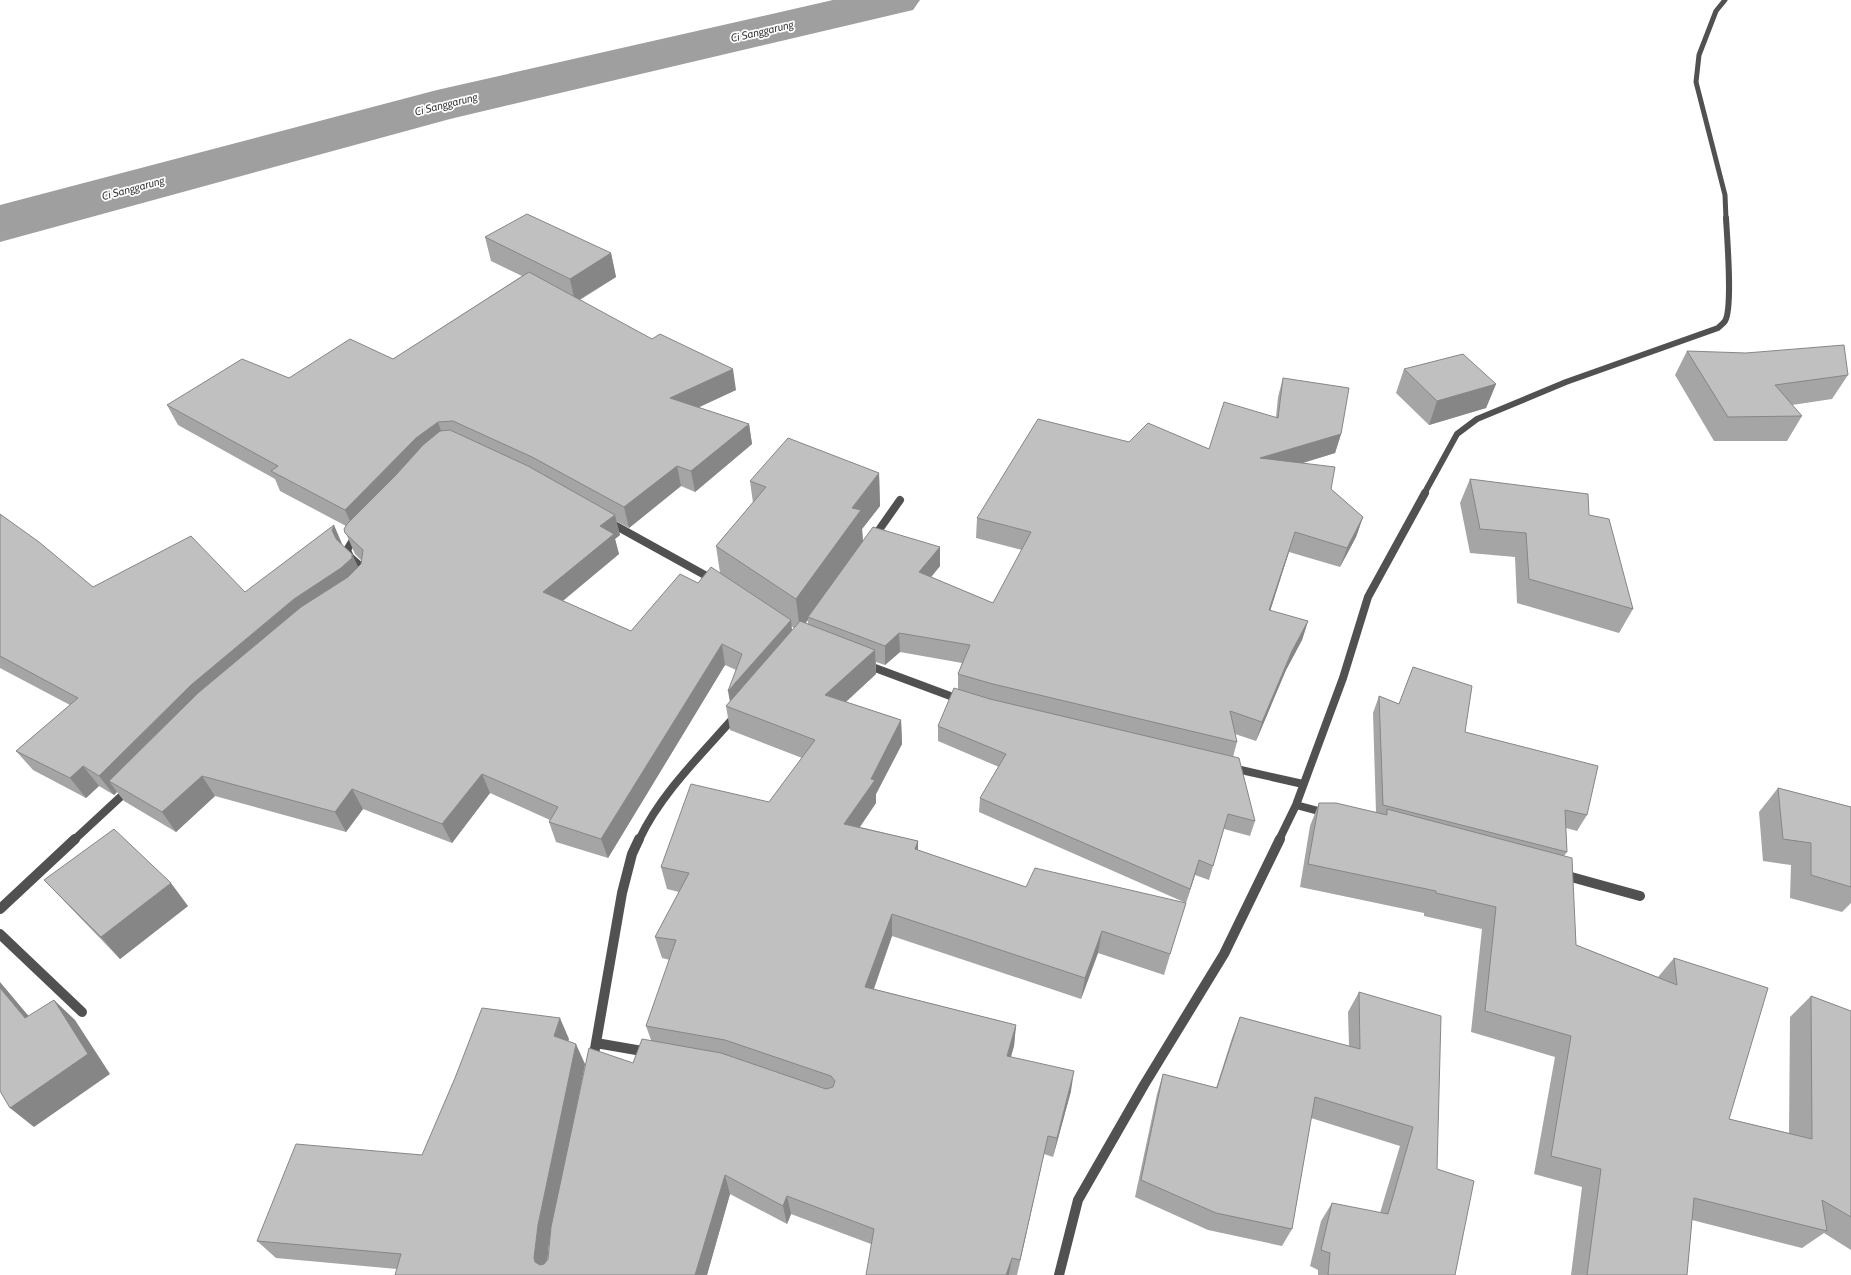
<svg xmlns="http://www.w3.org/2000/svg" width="1851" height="1275" font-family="Cabin,sans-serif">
<rect width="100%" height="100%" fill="#fff"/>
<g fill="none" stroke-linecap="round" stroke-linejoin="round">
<path fill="#9f9f9f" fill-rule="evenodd" d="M833,0H920L913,10L450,119L0,242V205L437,90Z"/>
<path stroke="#515151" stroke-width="5" d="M1725,0L1716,11L1699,55L1696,82L1725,195L1726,219"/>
<path stroke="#515151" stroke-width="6" d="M1424,494L1457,434L1477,419L1566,382L1718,328C1720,326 1723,324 1725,321C1733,308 1727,237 1726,218"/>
<path stroke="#515151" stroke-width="8" d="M609,522L712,579
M356,535L347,550L350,557L367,572
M874,537L900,500
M867,665L961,700
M1232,768L1303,784
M1296,805L1326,813
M74,840L129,789
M639,840C661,793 702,754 736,715
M1279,840L1296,805L1343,678L1368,597L1425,493"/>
<path stroke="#515151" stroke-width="10" d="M1564,875L1640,896
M0,909L75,839
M0,934L82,1012
M596,1043L648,1052
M593,1060L622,893L632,854L639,839
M1059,1275L1078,1200L1144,1085L1224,954L1280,839"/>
</g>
<path fill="#a5a5a5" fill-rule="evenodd" d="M485,237L611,253L616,277L580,300L736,390L698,407L749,424L752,444L695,492L681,486L629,528L616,521L620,535L615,539L619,554L563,601L631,631L698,583L720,573L716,546L753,503L750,481L879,473L880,506L862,529L863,541L940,547V566L931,577L993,603L1022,550L976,538L977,518L1129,442L1209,449L1276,417L1278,397L1283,378L1341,434L1335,453L1303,463L1331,489L1363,517L1356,537L1340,567L1289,552L1270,611L1308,621L1302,640L1286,670L1256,741L1235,734L1237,742L1233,757L1255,821L1250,836L1224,829L1209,880L1195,875L1186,903L1179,925L1164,975L1098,953L1081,999L892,936L874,989L1016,1025L1014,1046L1011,1057L1071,1091L1053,1157L1044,1154L1017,1275H1010L871,1244L791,1214L787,1224L730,1194L707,1275L397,1269L276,1258L257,1241L422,1155L569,1039L568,1041L585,1064L574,1120L633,1063L651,1040L646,1026L670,960L662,958L655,937L679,892L667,889L661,867L769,802L802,758L730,730L726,706L730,702L736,670L725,665L608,858L556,842L549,822L550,820L490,793L452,843L363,809L346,832L215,796L176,832L124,801L117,792L114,795L99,786L86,798L33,770L16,751L70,705L0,668V514L93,587L245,592L343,546L352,554L358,567L361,564V560L355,554L344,529L346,526L280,491L275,479L178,425L167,405L289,378L393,359L522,276L491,261ZM808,620V624L805,623ZM791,626L794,628L792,631ZM900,652L962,663L958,674V689L938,726V741L999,767L980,798L979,812L1186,903L1026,887L918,850V841L860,827L876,803V794L902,744L901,720L846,702L876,674V662L885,665ZM550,1234L548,1259L547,1260L549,1242Z
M1687,351L1848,375L1832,399L1792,405L1802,416L1787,441H1714L1675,375Z
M1404,369L1496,384L1486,408L1429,425L1396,393Z
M1470,479L1589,515L1633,609L1619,633L1517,603L1515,557L1470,553L1460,503Z
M1413,667L1465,732L1587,815L1577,831L1566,828L1567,852L1564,856L1576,945L1658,977L1674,958L1729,1119L1789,1133L1790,1017L1811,996L1851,1011V1250L1824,1233L1802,1248L1692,1220L1687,1275H1571L1582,1187L1534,1174L1555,1057L1471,1032L1482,929L1424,916V913L1300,887L1310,826L1319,803L1376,812L1373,713L1379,696L1399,704Z
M1778,788L1851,807V903L1842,912L1790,898L1791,865L1763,861L1759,812Z
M44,880L188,906L120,959L65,902Z
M1359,992L1437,1169L1455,1275H1318V1270L1310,1266L1321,1221L1332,1203L1380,1213L1400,1146L1311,1118L1292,1229L1282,1246L1208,1230L1135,1197L1157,1094L1163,1074L1216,1088L1232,1038L1240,1017L1349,1046L1348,1012Z"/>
<path fill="#868686" d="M611,253L616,277L575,302L570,279Z
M733,369L736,390L674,419L670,398Z
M1496,384L1486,408L1429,425L1437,401Z
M438,422L445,442L354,530L345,510L416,438Z
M749,424L752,444L695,492L691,471Z
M1341,434L1335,453L1256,477L1260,458Z
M677,466L681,486L629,528L624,507Z
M879,473L880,506L862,529L863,543L808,617V620L800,631L796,599L852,508Z
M615,515L620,535L615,539L619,554L549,612L543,592L600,526Z
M1363,517L1356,537L1340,567L1347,548Z
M334,525L343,546L336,539L332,530Z
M1295,532L1289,552L1264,630L1269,610Z
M940,547V566L919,592V572Z
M352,554L361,574L109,781L117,792L114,795L99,776L191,685L294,599Z
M791,620L793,640L731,708L728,691Z
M1308,621L1302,640L1286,670L1256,741L1262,722L1292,651Z
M899,633L900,652L885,665V646Z
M722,644L725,665L608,858L601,839Z
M875,650L876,674L827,719L825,695Z
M901,720L902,744L876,794V803L846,847L844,824L871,779Z
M83,766L99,786L86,798L70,778Z
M482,774L490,793L452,843L442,824Z
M202,776L215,796L176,832L162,812Z
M352,789L363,809L346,832L335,812Z
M918,841V863L915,849Z
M1199,860L1195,875L1186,903L1190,889Z
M171,883L188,906L120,959L101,937Z
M892,914V936L867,1008L865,987Z
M1102,931L1098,953L1081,999L1085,978Z
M0,982L48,1039L25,1018L0,988Z
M54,1000L75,1020L110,1074L34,1127L10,1108Z
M560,1018L569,1039L563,1057L554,1036Z
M1016,1025L1014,1046L1005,1076L1007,1056Z
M576,1044L585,1064L549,1242L546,1275L535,1262L534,1258L538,1225Z
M1074,1071L1071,1091L1053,1157L1057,1138Z
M1048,1136L1044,1154L1017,1275L1020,1260Z
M725,1175L730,1194L707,1275H695Z
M787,1196L791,1214L787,1224L783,1206Z
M1012,1258L1009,1275H1006Z"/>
<path fill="#c0c0c0" stroke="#868686" d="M527,214L611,253L570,279L485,237Z
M529,272L652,339L660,334L733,369L670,398L749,424L691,471L677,466L624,507L532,457L453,421L438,422L416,438L345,510L271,471L278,466L167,405L242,359L289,378L350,339L393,359Z
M1844,345L1848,375L1775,385L1802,416L1728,417L1687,351L1746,353Z
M1463,354L1496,384L1437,401L1404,369Z
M1283,378L1349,388L1341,434L1260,458L1335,467L1331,489L1363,517L1347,548L1295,532L1269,610L1308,621L1292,651L1262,722L1230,711L1237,742L993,684L958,674L970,645L899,633L885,646L808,617L873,527L940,547L919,572L993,603L1031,532L977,518L1038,419L1129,442L1148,423L1209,449L1224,402L1278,418Z
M450,430L528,466L615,515L600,526L614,534L543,592L631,631L680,574L698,583L711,567L791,620L728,691L742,654L722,644L601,839L549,822L558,807L482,774L442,824L352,789L335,812L202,776L162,812L109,781L198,693L301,607L348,577L361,564L363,550L345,533L344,529L347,524L395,476L423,445L440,431Z
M788,438L879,473L852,508L861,510L796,599L716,546L766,487L750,481Z
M1470,479L1588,494L1589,515L1609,519L1633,609L1529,579L1526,533L1480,529Z
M0,514L39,542L93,587L191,536L245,592L334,525L332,530L336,539L352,554V558L341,568L294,599L191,685L99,776L83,766L70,778L16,751L78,698L0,656Z
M800,621L875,650L825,695L901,720L871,779L875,780L844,824L918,841L915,849L1026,887L1035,868L1186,903L1170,954L1102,931L1085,978L892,914L865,987L1016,1025L1007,1056L1074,1071L1057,1138L1048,1136L1020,1260L1012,1258L1006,1275H866L874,1229L787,1196L783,1206L725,1175L695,1275H395L401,1254L257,1241L296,1144L422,1155L455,1078L482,1008L560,1018L554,1036L576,1044L538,1225L534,1258L535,1262L540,1265L544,1264L548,1259L551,1227L589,1048L633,1063L642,1039L721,1053L826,1089L833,1087L835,1081L831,1076L725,1040L646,1026L676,940L655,937L689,873L661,867L691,784L769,802L815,740L726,706Z
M1413,667L1472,686L1465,732L1598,766L1587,815L1565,810L1567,852L1383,805L1379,696L1399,704Z
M954,688L990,699L1239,758L1255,821L1228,814L1213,866L1199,860L1190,889L980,798L1006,754L938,726Z
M1778,788L1851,807V887L1811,875V843L1783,839Z
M1319,803H1336L1387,815V809L1572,858L1576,945L1677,985L1674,958L1768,988L1729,1119L1812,1139L1811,996L1851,1011V1217L1822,1200L1827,1231L1694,1198L1687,1275H1587L1601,1169L1551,1156L1571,1036L1485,1011L1496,907L1436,893V891L1308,864Z
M114,829L171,883L101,937L44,880Z
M0,988L25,1018L54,1000L88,1054L10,1108L0,1091Z
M1359,992L1441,1016L1437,1169L1474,1181L1455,1275H1328L1330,1253L1321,1250L1332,1203L1388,1214L1413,1127L1315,1097L1292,1229L1216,1213L1141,1180L1163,1074L1217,1088L1240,1017L1360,1049Z"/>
<g text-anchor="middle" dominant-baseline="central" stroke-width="3.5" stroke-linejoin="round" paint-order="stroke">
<g font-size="11" font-style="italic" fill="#404040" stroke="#fff">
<text transform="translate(762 31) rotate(-13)">Ci Sanggarung</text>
<text transform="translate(446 104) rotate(-14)">Ci Sanggarung</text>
<text transform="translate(133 188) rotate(-15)">Ci Sanggarung</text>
</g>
</g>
</svg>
